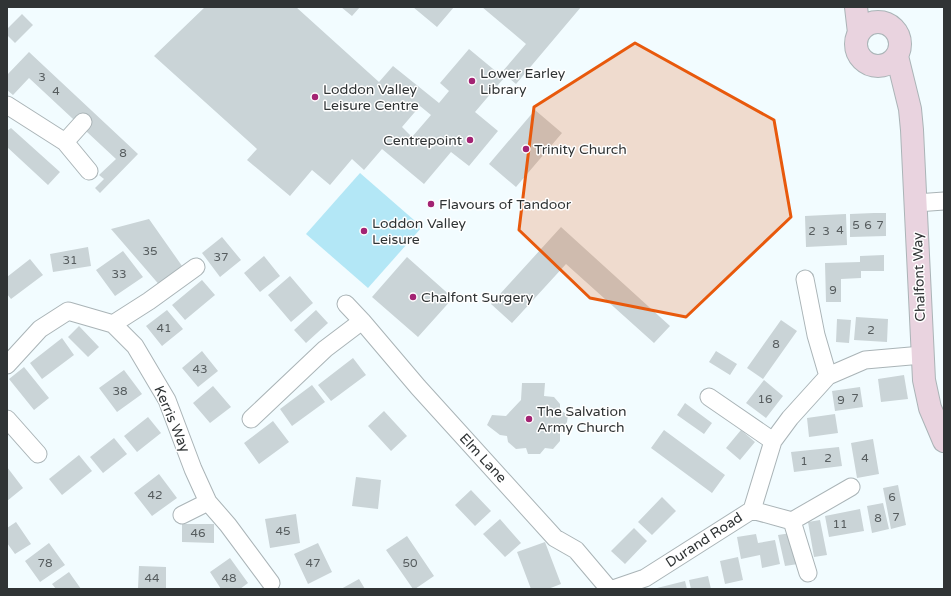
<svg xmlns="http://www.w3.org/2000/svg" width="951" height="596" font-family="'Varela Round',sans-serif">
<rect width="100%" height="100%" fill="#f2fcff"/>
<path fill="#b3e7f6" d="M360,173L422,227L368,288L306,234Z"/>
<path fill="#cad4d7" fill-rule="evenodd" d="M205,7H296L379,82L393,66L439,103L449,91L440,83L469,49L504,78L475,112L498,131L469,166L451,152L424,184L382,149L364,170L352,159L330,185L312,170L290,196L247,160L257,149L154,56ZM420,106L431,115L412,137L402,127Z
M341,7H360L352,16Z
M413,7H454L437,27Z
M482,7H581L516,84L502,72L526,44Z
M22,14L33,25L15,43L7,35V29Z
M29,52L138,154L100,193L95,188L104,179L99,175L116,159L29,78L13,95L7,90V75Z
M535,110L562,133L516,187L489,164Z
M11,128L60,172L48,185L7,147V131Z
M874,213H886V236L850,237V214Z
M846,214L847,245L806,247L805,216Z
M149,219L187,273L162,288L111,229Z
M561,227L670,326L654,343L566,264L512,323L491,304Z
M222,237L241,260L220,277L202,253Z
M88,247L91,266L53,272L50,254Z
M123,251L143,277L115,296L96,270Z
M884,255V271H861V278L841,279V302H826L825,263L860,262V256Z
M264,256L280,276L260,292L244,273Z
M407,257L453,298L418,337L372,297Z
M30,259L43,275L11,299L7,294V277Z
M290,276L313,303L291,322L268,295Z
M202,280L215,295L185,320L172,305Z
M167,310L183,329L162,346L146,326Z
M316,310L328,323L306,343L294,330Z
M856,317L888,319L887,342L854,340Z
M837,319L851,320L849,343L836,342Z
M781,320L797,331L763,379L747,368Z
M79,326L99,347L88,357L68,337Z
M62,338L74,355L42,379L30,363Z
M202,351L218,371L198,387L182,368Z
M716,351L737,364L730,375L709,362Z
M353,358L366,375L331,401L318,385Z
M24,367L49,398L34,410L9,379Z
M124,370L142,394L117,412L99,388Z
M904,375L908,399L881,402L878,379Z
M764,380L783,396L766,418L746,403Z
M522,383H545L544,396L554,397L560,404V410L568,415L567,422L560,433V441L553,449L545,448L540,454H528L526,448L516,449L508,442L507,436L500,435L487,425L492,415L506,416L521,400Z
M312,385L325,402L292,426L280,409Z
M213,386L231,407L210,423L193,403Z
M860,387L863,407L835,411L832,391Z
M685,403L712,423L704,434L677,415Z
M384,411L407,436L391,451L368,426Z
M835,414L838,433L809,437L807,418Z
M148,417L161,433L137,452L124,436Z
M273,421L289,442L259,464L244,443Z
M664,430L725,475L712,493L651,448Z
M741,430L755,442L740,460L726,448Z
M114,438L127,454L103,473L90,457Z
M873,439L879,474L857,478L851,443Z
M839,447L842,466L794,472L791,452Z
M79,455L92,471L62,495L49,479Z
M7,467L23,488L7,501Z
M159,474L177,498L152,516L134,493Z
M356,477L381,480L378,509L352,506Z
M898,485L906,525L891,529L883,488Z
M471,490L491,511L475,526L455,505Z
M662,497L676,511L652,535L638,522Z
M883,503L889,529L872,533L867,506Z
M860,509L864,531L829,537L825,516Z
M296,514L300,543L270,548L265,519Z
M500,519L521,543L505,557L483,534Z
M820,520L827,555L814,557L808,522Z
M16,522L31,544L15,554L7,543V528Z
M182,524H214V543L182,542Z
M634,528L647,541L625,564L611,551Z
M791,533L798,564L785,566L778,535Z
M756,534L758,543L775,540L780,564L762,568L760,555L741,559L737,537Z
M407,536L434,576L415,589H413L386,550Z
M545,542L561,584L548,589H531L517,552Z
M49,543L65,565L40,582L25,561Z
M318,543L332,572L308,584L294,554Z
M738,557L743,580L725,584L720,561Z
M230,558L248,583L240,589H221L210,572Z
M139,566L166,567V589H138Z
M69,572L81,589H56L52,584Z
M708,576L711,589H691L689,580Z
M359,579L365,589H341Z
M685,581L687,589H657V588Z"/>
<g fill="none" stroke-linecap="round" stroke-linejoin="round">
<defs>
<path id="street" d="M7,105L65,142L89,171
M65,142L83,122
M916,203L944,201
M805,279L816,335L828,376
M346,304L362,321L418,387L555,538L576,550L609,589
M113,324L149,301L196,267
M7,365L40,329L68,311L113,324L135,346L167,400L193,469L208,502L228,525L271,583
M709,397L773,441
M7,419L38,454
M251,419L325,349L362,321
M752,510L792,521L808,573
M182,515L208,502
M792,521L851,487
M613,589L645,578L752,510L773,441L790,418L828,376L865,360L922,355"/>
<path id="secondary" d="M856,7L859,33
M856 44a22 22 0 1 1 44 0a22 22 0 1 1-44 0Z
M897,56L910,109L912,130L924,380L930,408L944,441"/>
</defs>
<use href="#street" stroke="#aab4b7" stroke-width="19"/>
<use href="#secondary" stroke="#aab4b7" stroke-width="24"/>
<use href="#street" stroke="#fff" stroke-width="17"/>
<use href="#secondary" stroke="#e9d3df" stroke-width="22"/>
</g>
<path fill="#e8590c" fill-opacity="0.2" stroke="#e8590c" stroke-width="3" stroke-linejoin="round" d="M635,43L774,120L791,217L686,317L590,298L519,230L534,107Z"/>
<g fill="#a32373" stroke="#fff" stroke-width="1.5">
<circle cx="472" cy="81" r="4"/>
<circle cx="315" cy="97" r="4"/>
<circle cx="470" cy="140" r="4"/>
<circle cx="526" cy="149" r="4"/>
<circle cx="431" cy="204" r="4"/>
<circle cx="364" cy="231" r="4"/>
<circle cx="413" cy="297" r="4"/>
<circle cx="529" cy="419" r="4"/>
</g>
<g text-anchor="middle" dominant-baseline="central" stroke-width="3" stroke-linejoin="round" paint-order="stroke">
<g font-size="12" fill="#565c5e">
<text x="42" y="77">3</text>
<text x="56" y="91">4</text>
<text x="123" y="153">8</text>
<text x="856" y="225">5</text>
<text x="868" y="225">6</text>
<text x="880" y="225">7</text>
<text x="840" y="230">4</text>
<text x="812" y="231">2</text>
<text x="826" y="231">3</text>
<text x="150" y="251">35</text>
<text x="221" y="257">37</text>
<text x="70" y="260">31</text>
<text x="119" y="274">33</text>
<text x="833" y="290">9</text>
<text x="164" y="328">41</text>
<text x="871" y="330">2</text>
<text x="776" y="344">8</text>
<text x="200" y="369">43</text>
<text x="120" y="391">38</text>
<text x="855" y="398">7</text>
<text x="765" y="399">16</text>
<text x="841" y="400">9</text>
<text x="828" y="458">2</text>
<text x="865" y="458">4</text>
<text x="804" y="461">1</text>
<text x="155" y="495">42</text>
<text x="892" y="497">6</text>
<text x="896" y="517">7</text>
<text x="878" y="518">8</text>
<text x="840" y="524">11</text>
<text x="283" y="531">45</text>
<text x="198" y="533">46</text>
<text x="45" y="563">78</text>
<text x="313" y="563">47</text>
<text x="410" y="563">50</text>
<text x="152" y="578">44</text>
<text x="229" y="578">48</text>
</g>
<g font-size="14" fill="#303435" stroke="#fff" text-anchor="start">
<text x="480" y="73">Lower Earley<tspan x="480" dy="16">Library</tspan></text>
<text x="323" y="89">Loddon Valley<tspan x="323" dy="16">Leisure Centre</tspan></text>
<text x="462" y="140" text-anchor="end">Centrepoint</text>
<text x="534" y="149">Trinity Church</text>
<text x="439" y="204">Flavours of Tandoor</text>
<text x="372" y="223">Loddon Valley<tspan x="372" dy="16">Leisure</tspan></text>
<text x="421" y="297">Chalfont Surgery</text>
<text x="537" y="411">The Salvation<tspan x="537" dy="16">Army Church</tspan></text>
</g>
<g font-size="14" fill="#303435" stroke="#fff">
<text transform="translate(919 277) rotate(-92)">Chalfont Way</text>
<text transform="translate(172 419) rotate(67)">Kerris Way</text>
<text transform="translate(483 458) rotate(47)">Elm Lane</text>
<text transform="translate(704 540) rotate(-33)">Durand Road</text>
</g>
</g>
<rect width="951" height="596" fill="none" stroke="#303435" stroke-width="16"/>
</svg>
